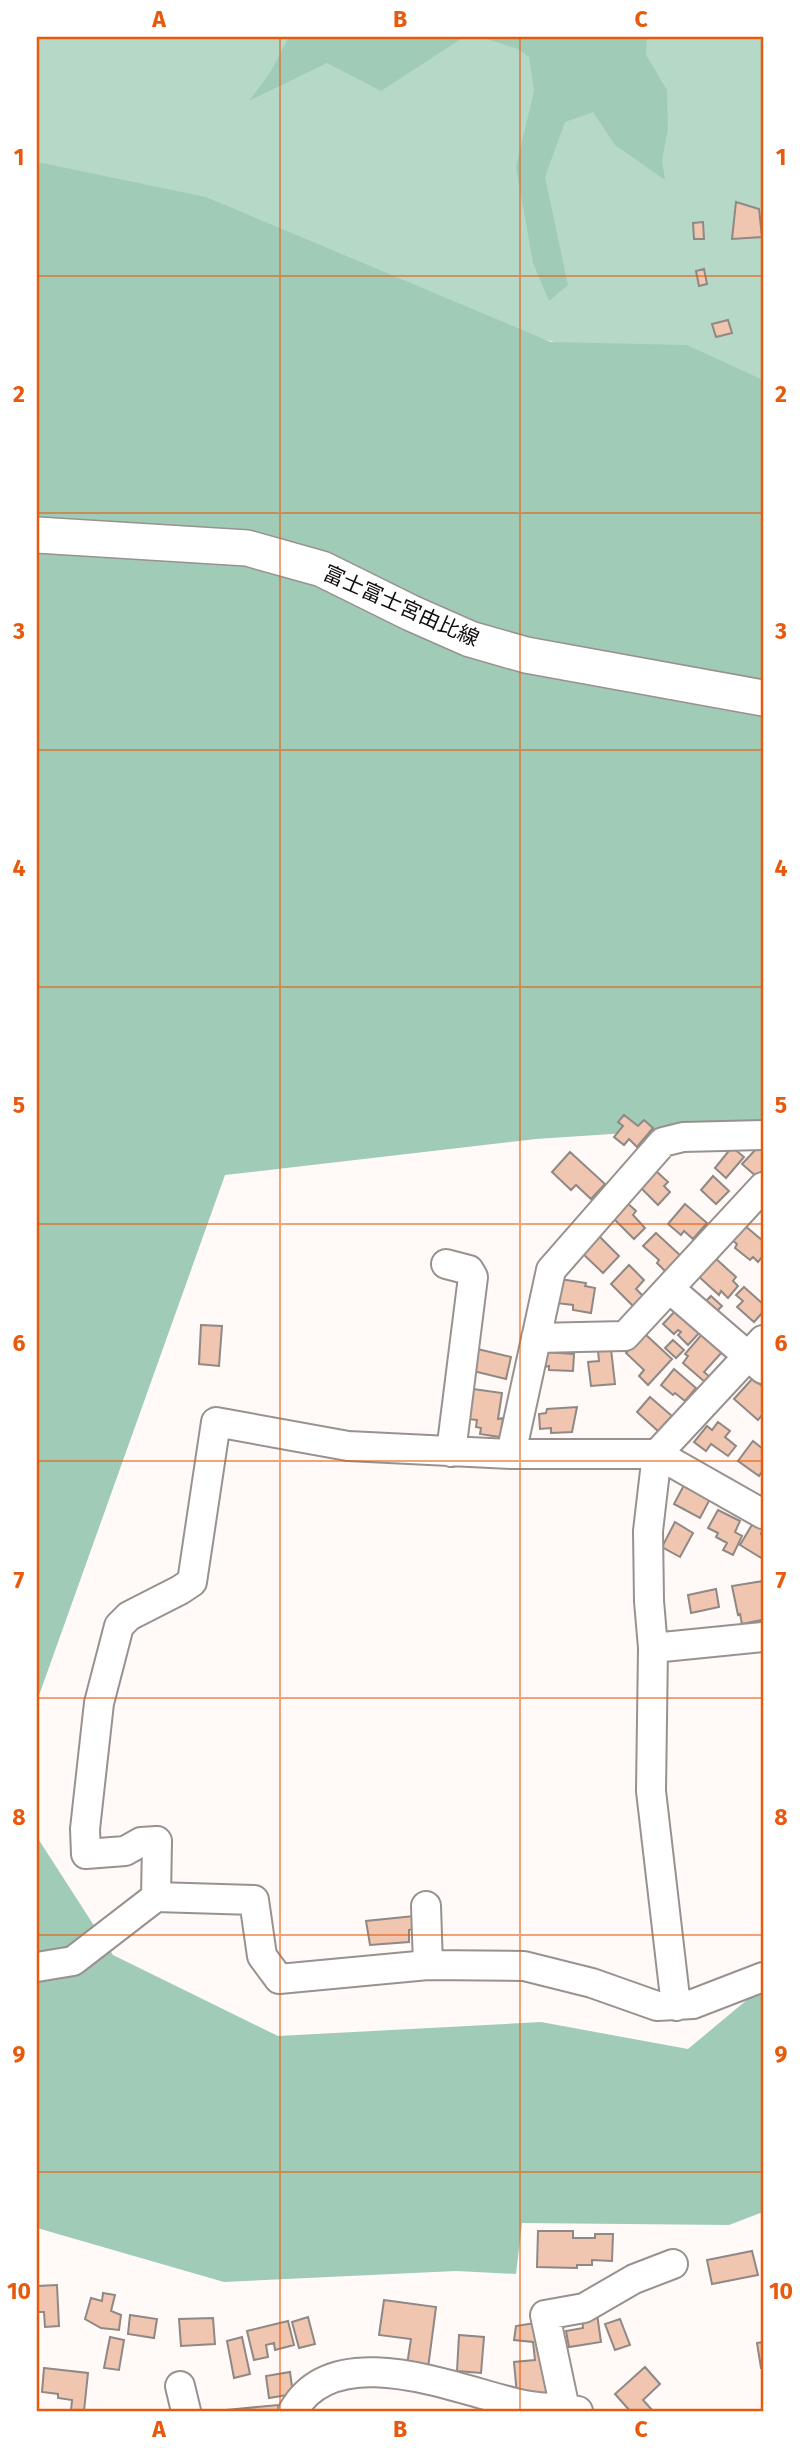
<svg xmlns="http://www.w3.org/2000/svg" width="800" height="2448" font-family="'Fira Sans','Noto Sans JP',sans-serif">
<rect width="100%" height="100%" fill="#fffaf8"/>
<path fill="#b6d8c7" d="M37,37H763V399L37,201Z"/>
<path fill="#a0ccb7" d="M289,37H464L381,91L327,63L249,101L271,71Z
M481,37H647L646,55L667,90L668,129L662,160L665,180L615,145L593,112L565,122L545,177L568,285L549,301L533,263L516,167L534,91L529,57L518,49Z
M37,162L206,197L551,342L687,345L763,380V1124L536,1139L225,1175L37,1701Z
M37,1837L113,1955L278,2036L541,2022L688,2049L748,1999L763,1994V2212L729,2225L522,2223L516,2274L456,2271L224,2282L37,2228Z"/>
<path fill="#f0c6b1" stroke="#8f8884" stroke-width="2" d="M736,202L759,209L762,237L732,239Z
M703,222L704,239H694L693,223Z
M704,269L707,284L699,286L696,271Z
M728,320L732,333L716,337L712,324Z
M624,1115L638,1126L644,1120L653,1128L637,1147L629,1139L624,1145L614,1137L623,1126L618,1122Z
M759,1146L763,1150V1170L757,1177L742,1164Z
M732,1147L744,1157L726,1178L715,1168Z
M570,1152L605,1184L591,1199L576,1185L571,1190L552,1172Z
M656,1171L668,1182L664,1186L670,1192L658,1205L640,1187Z
M713,1176L729,1191L716,1204L701,1190Z
M626,1202L636,1211L633,1215L645,1228L634,1239L612,1217Z
M685,1204L707,1223L693,1239L684,1231L681,1235L668,1224Z
M744,1225L763,1241V1256L758,1262L753,1257L750,1260L735,1248L737,1244L732,1240Z
M656,1233L682,1257L667,1273L657,1263L659,1260L643,1246Z
M598,1235L619,1256L603,1273L581,1252Z
M714,1257L736,1277L733,1281L738,1286L728,1298L721,1291L719,1295L697,1275Z
M629,1265L644,1280L636,1289L644,1297L634,1307L611,1284Z
M560,1279L586,1283L585,1286L595,1288L591,1313L573,1310V1305L556,1303Z
M744,1287L763,1304V1312L754,1322L737,1307L743,1301L736,1295Z
M711,1296L722,1306L713,1315L702,1305Z
M677,1309L700,1332L688,1345L678,1335L681,1332L678,1330L674,1334L663,1324Z
M201,1325L222,1326L219,1366L199,1364Z
M644,1333L672,1359L648,1385L639,1376L644,1370L626,1353Z
M703,1333L723,1351L704,1372L711,1378L706,1383L683,1363L688,1356L685,1354Z
M673,1340L684,1350L676,1358L665,1348Z
M469,1347L511,1357L506,1379L473,1371Z
M611,1349L615,1384L591,1386L588,1362L599,1361L598,1351Z
M545,1352L574,1354L573,1371L549,1370V1366L544,1367Z
M674,1369L696,1388L685,1401L675,1393L673,1395L661,1385Z
M753,1378L763,1387V1414L758,1420L734,1399Z
M466,1388L502,1393L498,1419L503,1418L500,1437L480,1434L481,1428L476,1427L477,1420L469,1419Z
M650,1397L672,1416L658,1431L637,1412Z
M577,1407L572,1432L551,1433V1428L540,1429L539,1414L546,1413L547,1409Z
M718,1422L730,1431L725,1437L736,1446L728,1456L711,1444L706,1451L694,1442L707,1426L712,1430Z
M753,1441L763,1449V1470L759,1476L738,1461Z
M684,1485L710,1499L700,1518L674,1504Z
M718,1510L740,1521L735,1532L742,1536L733,1555L723,1550L727,1543L716,1537L718,1533L708,1528Z
M675,1522L693,1533L680,1557L662,1547Z
M753,1523L763,1529L761,1534L763,1536V1559L740,1545Z
M763,1581V1628L762,1620L742,1624L740,1614L738,1615L732,1586Z
M716,1589L719,1607L691,1613L688,1595Z
M414,1916L417,1928L409,1930V1942L370,1945L366,1921Z
M538,2231H573V2238H595V2234H613L612,2261L592,2260V2265H577V2268L537,2267Z
M752,2251L758,2275L712,2284L707,2260Z
M57,2285L59,2326L45,2327L44,2312H37V2286Z
M103,2293L115,2295L111,2311L121,2315L119,2330L101,2328L85,2319L91,2298L102,2301Z
M384,2300L436,2307L428,2368L407,2365L411,2339L379,2335Z
M597,2314L601,2342L569,2347L566,2331L583,2328L582,2317Z
M130,2315L157,2319L154,2338L128,2334Z
M308,2317L315,2344L299,2348L292,2322Z
M213,2318L215,2344L181,2346L179,2319Z
M620,2319L630,2345L615,2350L605,2324Z
M288,2321L294,2345L275,2350L274,2343L266,2345L268,2357L254,2360L247,2331Z
M535,2323L551,2392L517,2396L514,2362L535,2360L533,2342L514,2340L516,2326Z
M459,2335L484,2337L481,2373L457,2371Z
M110,2337L124,2340L119,2370L104,2368Z
M242,2337L250,2374L234,2378L227,2341Z
M763,2342V2368H761L757,2343Z
M645,2367L660,2384L643,2400L653,2411H630L615,2394Z
M44,2368L88,2373L84,2411H71L72,2400L58,2398V2394L42,2392Z
M290,2372L293,2394L269,2398L266,2376Z
M278,2405L279,2411H216Z"/>
<g fill="none" stroke-linecap="round" stroke-linejoin="round">
<defs>
<path id="minor" d="M446,1264L469,1270L473,1277L451,1452
M670,1289L763,1369
M536,1338L625,1336L763,1187
M511,1454L551,1270L663,1142L683,1137L763,1135
M653,1648L763,1637
M156,1897L157,1841L141,1842L125,1851L86,1854L85,1829L99,1703L119,1626L129,1616L180,1590L192,1582L216,1422L348,1446L511,1454H657L763,1514
M426,1906L428,1965
M37,1967L73,1961L156,1897L254,1900L262,1956L279,1979L428,1965L524,1966L592,1983L657,2006L693,2004L763,1977
M676,2006L651,1791L653,1648L649,1601L648,1531L657,1454L763,1340
M180,2386L186,2411
M565,2409L545,2315L584,2308L634,2279L673,2264
M293,2411C336,2335 461,2392 524,2405C542,2409 560,2407 578,2411"/>
<path id="major" d="M37,535L247,548L322,569L411,613L470,639L526,655L763,698"/>
</defs>
<use href="#minor" stroke="#99918e" stroke-width="32"/>
<use href="#major" stroke="#99918e" stroke-width="38"/>
<use href="#minor" stroke="#fff" stroke-width="28"/>
<use href="#major" stroke="#fff" stroke-width="35"/>
</g>
<path fill="none" stroke="#e8590c" stroke-width="2" stroke-opacity="0.55" d="M280,37V2411M520,37V2411M37,276H763M37,513H763M37,750H763M37,987H763M37,1224H763M37,1461H763M37,1698H763M37,1935H763M37,2172H763"/>
<g text-anchor="middle" dominant-baseline="central" stroke-width="7" stroke-linejoin="round" paint-order="stroke">
<g font-size="21" fill="#110e0d" stroke="#fff">
<text transform="translate(401 606) rotate(24)">富士富士宮由比線</text>
</g>
</g>
<rect width="800" height="2448" fill="none" stroke="#ffffff" stroke-width="77"/>
<rect x="38" y="38" width="724" height="2372" fill="none" stroke="#e8590c" stroke-width="2.5"/>
<g font-size="23" text-anchor="middle" font-weight="bold" fill="#e8590c">
<text x="159" y="27">A</text>
<text x="400" y="27">B</text>
<text x="641" y="27">C</text>
<text x="19" y="165">1</text>
<text x="781" y="165">1</text>
<text x="19" y="402">2</text>
<text x="781" y="402">2</text>
<text x="19" y="639">3</text>
<text x="781" y="639">3</text>
<text x="19" y="876">4</text>
<text x="781" y="876">4</text>
<text x="19" y="1113">5</text>
<text x="781" y="1113">5</text>
<text x="19" y="1351">6</text>
<text x="781" y="1351">6</text>
<text x="19" y="1588">7</text>
<text x="781" y="1588">7</text>
<text x="19" y="1825">8</text>
<text x="781" y="1825">8</text>
<text x="19" y="2062">9</text>
<text x="781" y="2062">9</text>
<text x="19" y="2299">10</text>
<text x="781" y="2299">10</text>
<text x="159" y="2437">A</text>
<text x="400" y="2437">B</text>
<text x="641" y="2437">C</text>
</g>
</svg>
